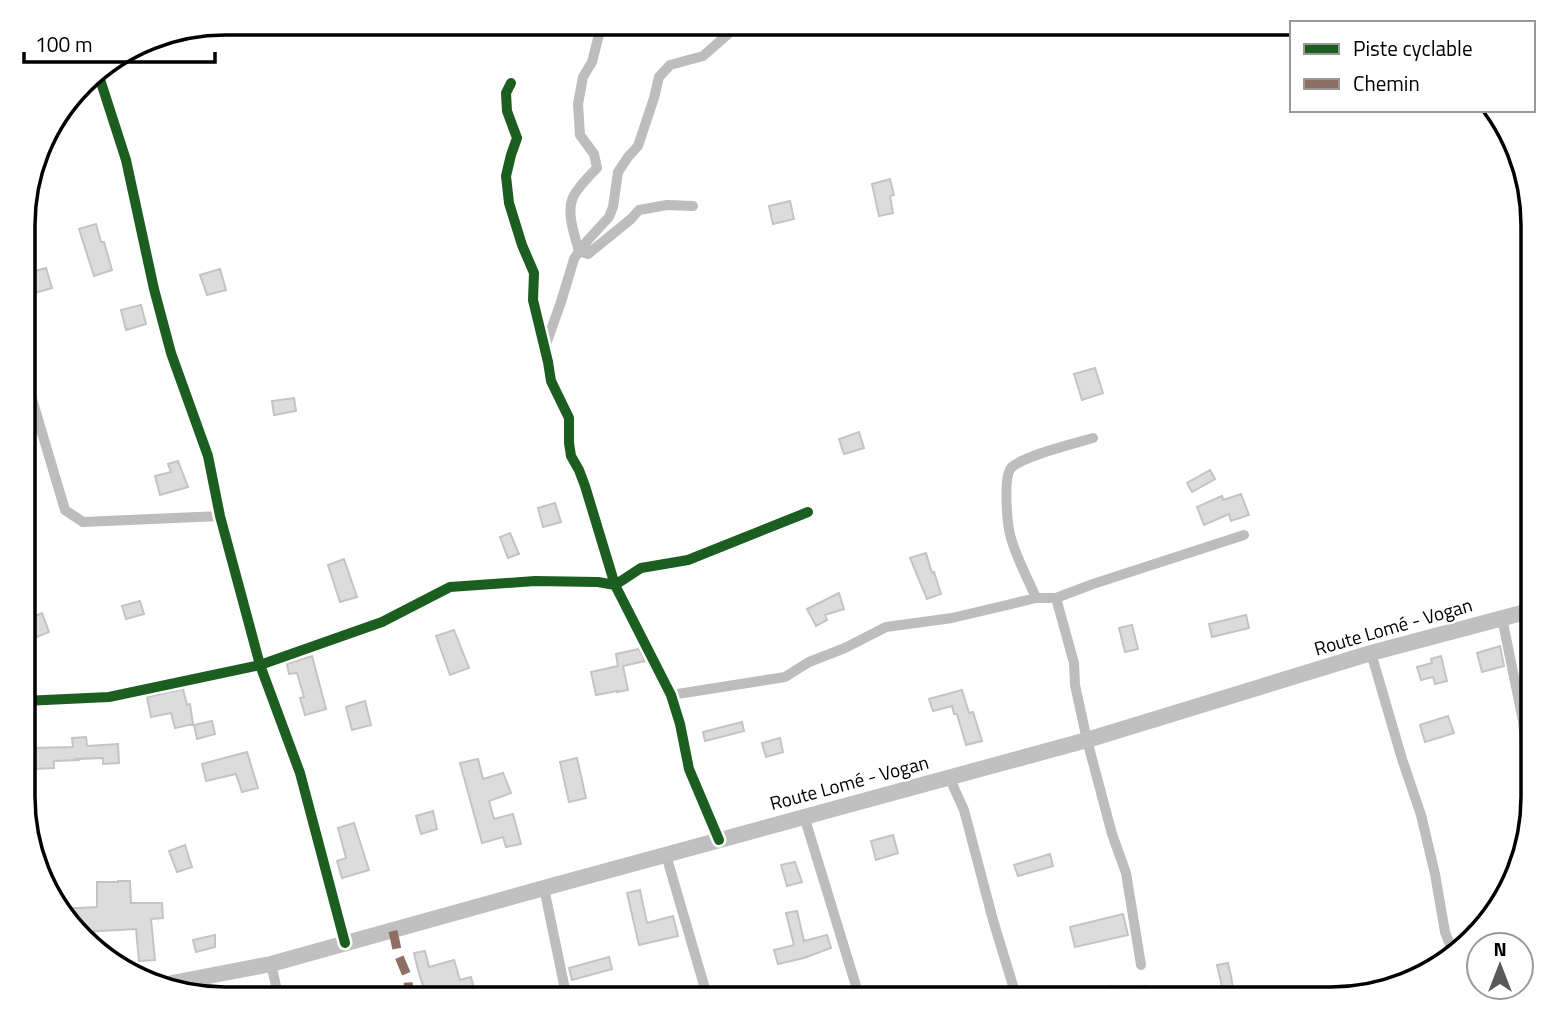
<svg xmlns="http://www.w3.org/2000/svg" width="1556" height="1022" font-family="'Titillium Web',sans-serif">
<rect width="100%" height="100%" fill="#fff"/>
<path fill="#dcdcdc" stroke="#c4c4c4" stroke-width="2" d="M890,179L894,195L890,196L893,213L879,216L872,184Z
M790,201L794,219L773,224L769,206Z
M96,224L101,242H104L112,270L94,276L79,229Z
M46,268L52,288L24,296V274Z
M220,269L226,290L207,295L200,275Z
M141,305L146,324L126,330L121,310Z
M1095,368L1103,393L1082,400L1074,374Z
M294,398L296,411L274,415L272,401Z
M859,432L864,448L844,454L839,439Z
M178,461L188,487L160,495L155,476L171,472L168,464Z
M1210,470L1215,479L1192,492L1187,483Z
M1241,494L1249,515L1231,521L1229,514L1204,525L1197,507L1222,496L1223,500Z
M555,503L561,522L543,527L538,508Z
M510,533L519,554L508,558L500,537Z
M926,553L932,573L934,572L941,594L927,599L910,558Z
M344,559L357,597L340,602L328,565Z
M839,593L844,609L825,615L827,620L816,626L807,609Z
M140,601L144,614L126,619L122,606Z
M42,613L49,632L37,637L30,618Z
M1246,615L1249,628L1212,637L1209,624Z
M1132,625L1138,649L1125,652L1119,628Z
M454,630L469,668L450,675L436,636Z
M1500,646L1504,666L1482,672L1477,653Z
M639,649L645,661L623,666L628,690L617,692V691L596,695L591,672L618,666L616,654Z
M312,656L326,709L305,715L300,698L304,697L297,673L289,674L287,664Z
M1441,656L1447,681L1435,684L1433,677L1421,680L1417,667L1432,663L1431,659Z
M183,689L187,705L190,704L193,724L175,728L171,713L151,717L147,697Z
M962,690L969,713L973,712L982,741L966,745L957,714H954L952,706L933,711L929,699Z
M365,701L371,725L352,730L346,707Z
M1448,716L1454,733L1425,742L1420,725Z
M212,721L215,734L197,739L194,725Z
M742,722L744,731L705,741L703,732Z
M86,737L87,746L118,744L119,763L103,764V758L77,759L78,760L54,761V768L32,769V748L73,747L72,738Z
M780,738L783,752L766,757L762,743Z
M247,752L258,788L242,792L236,774L206,781L202,764Z
M577,758L586,798L569,802L560,762Z
M478,759L483,779L503,773L511,793L489,801L494,819L513,814L521,844L506,847L503,837L482,843L460,763Z
M433,811L437,829L421,834L416,816Z
M354,823L369,870L342,878L337,861L346,858L338,828Z
M893,835L898,853L876,860L871,841Z
M185,845L192,867L177,872L169,851Z
M1050,854L1053,866L1018,876L1014,865Z
M795,862L802,882L787,886L781,865Z
M118,881H130L131,903H162L163,918L151,919L155,960L139,961L136,929L82,932L60,909L97,907V882H118Z
M640,890L647,923L673,916L678,936L639,945L627,893Z
M797,911L804,941L827,935L831,948L804,958L778,964L774,950L794,945L786,913Z
M1123,914L1128,935L1075,947L1070,927Z
M215,935V947L196,952L193,940Z
M425,951L429,967L454,960L460,980L471,977L475,992L464,995L462,988L427,998L418,970L414,953Z
M609,957L612,969L572,980L569,968Z
M1228,963L1231,976L1235,999H1225L1217,965Z
M1112,986L1115,994L1146,986L1149,999H1078L1077,996Z"/>
<g fill="none" stroke-linecap="round" stroke-linejoin="round">
<path stroke="#bdbdbd" stroke-width="10" d="M97,70L126,160L154,289L171,353L208,456L220,516L260,665L300,773L345,943
M511,83L506,93L507,111L517,138L511,155L506,176L509,203L522,245L534,273L533,300L548,362L551,381L569,418V443L571,456L579,470L585,486L615,585L671,695L680,724L689,769L719,840
M693,206L667,205L639,210L631,219L588,254L579,251L588,240L609,217L613,207L618,172L628,157L638,146L654,98L659,77L670,65L703,56L727,35L738,23
M545,347L561,302L574,259L579,251C575,237 567,214 572,200C575,190 589,176 597,168L594,154L580,135L578,104L583,77L592,62L602,23
M24,372L65,510L83,522L220,516
M1036,598C1028,579 1016,557 1011,538C1007,525 1003,478 1011,468C1022,456 1076,443 1093,438
M1056,598L1074,663L1075,685L1087,740L1112,834L1126,873L1141,965
M1502,618L1523,721L1528,770L1533,783
M1371,653L1402,759L1421,815L1435,874L1445,932L1453,953
M671,695L785,677L809,662L845,648L886,627L952,618L1036,598H1056L1093,584L1244,535
M24,701L109,697L260,665L382,622L450,587L535,581L598,582L615,585L641,568L688,560L808,512
M949,777L964,810L993,920L1017,999
M804,816L860,999
M666,855L708,999
M544,888L567,999
M271,964L279,999"/>
<path stroke="#c0c0c0" stroke-width="16" d="M172,983L271,964L544,888L1087,740L1371,653L1533,610"/>
<path stroke="#8d6e63" stroke-width="9" stroke-dasharray="18 9" stroke-linecap="butt" d="M393,931L398,954L408,978L409,999"/>
<defs>
<path id="cycleway" d="M97,70L126,160L154,289L171,353L208,456L220,516L260,665L300,773L345,943
M511,83L506,93L507,111L517,138L511,155L506,176L509,203L522,245L534,273L533,300L548,362L551,381L569,418V443L571,456L579,470L585,486L615,585L671,695L680,724L689,769L719,840
M24,701L109,697L260,665L382,622L450,587L535,581L598,582L615,585L641,568L688,560L808,512"/>
</defs>
<use href="#cycleway" stroke="#fff" stroke-width="15"/>
<use href="#cycleway" stroke="#1b5e20" stroke-width="10"/>
</g>
<g text-anchor="middle" dominant-baseline="central" stroke-width="5" stroke-linejoin="round" paint-order="stroke">
<g font-size="19" fill="#000" stroke="#fff">
<text transform="translate(1393 626) rotate(-16)">Route Lomé - Vogan</text>
<text transform="translate(849 782) rotate(-15)">Route Lomé - Vogan</text>
</g>
</g>
<path d="M0 0H1556V1022H0ZM225 35H1331A190 190 0 0 1 1521 225V797A190 190 0 0 1 1331 987H225A190 190 0 0 1 35 797V225A190 190 0 0 1 225 35Z" fill="#fff" fill-rule="evenodd"/>
<path fill="none" stroke="#000" stroke-width="3.5" d="M225 35H1331A190 190 0 0 1 1521 225V797A190 190 0 0 1 1331 987H225A190 190 0 0 1 35 797V225A190 190 0 0 1 225 35Z"/>
<rect x="1290" y="21" width="245" height="91" fill="#ffffff" stroke="#999999" stroke-width="2"/>
<rect x="1304" y="44" width="35" height="10" fill="#1b5e20" stroke="#999999" stroke-width="2"/>
<text x="1353" y="56" font-size="21" fill="#000000">Piste cyclable</text>
<rect x="1304" y="79" width="35" height="10" fill="#8d6e63" stroke="#999999" stroke-width="2"/>
<text x="1353" y="91" font-size="21" fill="#000000">Chemin</text>
<g transform="translate(1500 966)"><circle r="33" fill="#ffffff" stroke="#999999" stroke-width="2"/>
<path d="M0-5L12 26L0 18L-12 26Z" fill="#595959"/>
<text y="-10" font-size="19" font-weight="bold" text-anchor="middle" fill="#000000">N</text>
</g>
<path d="M24 52v10h191v-10" fill="none" stroke="#000000" stroke-width="3.5"/>
<text x="35" y="52" font-size="21" fill="#000000" stroke="#ffffff" stroke-width="5" paint-order="stroke">100 m</text>
</svg>
